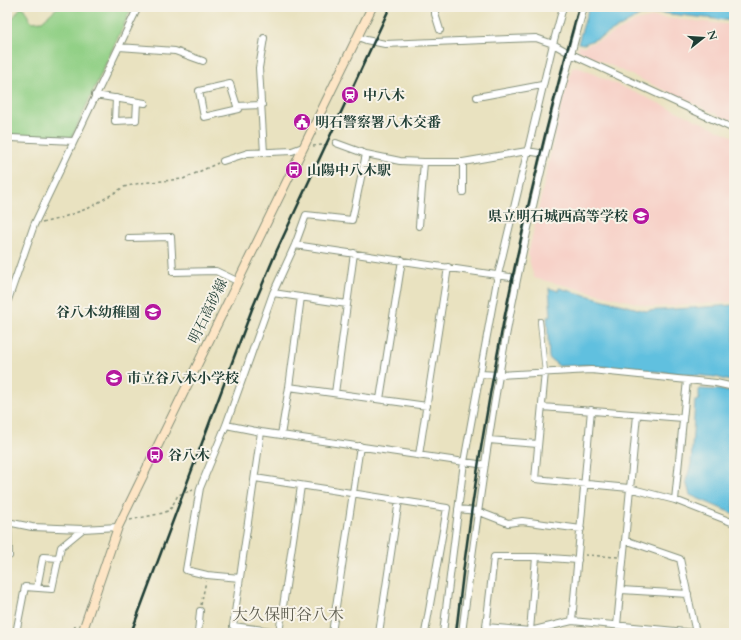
<svg xmlns="http://www.w3.org/2000/svg" width="741" height="640" font-family="Cardo,'Noto Serif JP',serif">
<rect width="100%" height="100%" fill="#f7f3e8"/>
<filter id="ink" filterUnits="userSpaceOnUse"><feTurbulence type="fractalNoise" baseFrequency=".025" numOctaves="2"/><feDisplacementMap in="SourceGraphic" scale="8" xChannelSelector="R" yChannelSelector="G"/><feConvolveMatrix kernelMatrix="1 2 1 2 8 2 1 2 1" color-interpolation-filters="sRGB"/></filter>
<filter id="wash" filterUnits="userSpaceOnUse"><feTurbulence type="fractalNoise" baseFrequency=".012" numOctaves="4" result="noise"/><feDisplacementMap in="SourceGraphic" scale="16" xChannelSelector="R" yChannelSelector="G"/><feGaussianBlur stdDeviation="0.9" result="paint"/><feColorMatrix in="noise" values="0 0 0 0 0 0 0 0 0 0 0 0 0 0 0 0 0 1.4 0 .05"/><feComposite in="paint" operator="in"/></filter>
<g filter="url(#wash)">
<rect width="100%" height="100%" fill="#e9e2c0"/>
<path fill="#f7d1c8" d="M654,17L734,25V114L732,121L577,50L579,46H584L605,38L636,21Z
M578,67L732,136L734,138V302L653,307L534,278L528,255L561,107L572,68Z"/>
<path fill="#92d086" stroke="#58865d" d="M21,7H23L31,22L42,21L58,7H132L71,139L7,136V26Z"/>
<path fill="#61c0df" stroke="#407e8a" d="M589,7H734V21L661,13L641,15L605,35L584,44L578,43Z
M549,288L558,291L559,288L646,311L734,305V382L716,377L586,365L559,366L549,358L547,317L551,316Z
M699,389L721,390L734,393V514L690,495L686,481L691,464L695,401L699,400Z"/>
</g>
<g filter="url(#ink)">
<g fill="none" stroke-linecap="round" stroke-linejoin="round">
<defs>
<path id="pedestrian" d="M540,321L545,372"/>
<path id="minor" d="M435,7V14L440,30
M358,37L366,40L385,44L536,38L553,44L571,54L734,129
M119,47L175,51L203,61
M95,95L145,103
M477,97L542,85
M116,98L115,121L136,120L137,102
M237,106L230,84L199,91L204,117L239,109L237,106L262,105
M7,138H11L73,141
M336,143L366,154L400,161L424,162H463L527,151L545,154
M264,153L259,68L264,38
M223,161L248,153L292,151L303,147
M463,162V192
M419,226L424,162
M129,238L171,237L173,272L216,271L237,281
M295,245L517,278
M273,293L347,304
M7,303L34,225L138,7
M545,372L535,479L629,488L675,500L734,523
M480,374L499,375L591,370L716,383L734,387
M289,387L427,406
M335,393L354,253
M380,399L402,260
M542,407L683,418
M226,425L261,432L485,465
M261,432L233,626L279,632
M281,435L289,387L301,297
M489,440L538,444
M419,455L448,267
M255,478L447,508L425,633
M675,500L687,380
M458,509L477,511L508,523L522,521L581,529
M7,522L32,527L83,529L118,527
M8,522L9,556
M578,560L536,557H494L486,627L530,631L572,621L696,633L680,559L625,540
M240,578L207,575L186,570L200,488L226,425L273,293L295,245L306,215L352,220L366,154
M37,588L43,557L59,558
M621,590L688,594
M572,621L591,410
M617,625L637,415
M530,631L536,557
M16,633L25,587L52,589L61,547L83,529
M198,633L200,611
M279,633L301,486
M332,633L360,446
M379,633L399,500
M443,633L464,462L498,275L553,44L563,7
M462,633C473,547 484,461 499,376C520,251 550,128 584,7"/>
<path id="secondary" d="M82,633L118,527L372,7"/>
</defs>
<use href="#pedestrian" stroke="#84907a" stroke-width="6"/>
<use href="#minor" stroke="#84907a" stroke-width="8"/>
<use href="#secondary" stroke="#84907a" stroke-width="10"/>
<path stroke="#84907a" stroke-width="1.5" stroke-dasharray="3 3" stroke-linecap="butt" d="M7,18L13,7
M313,146L329,144
M42,223L58,219L89,208L124,187L140,183L183,179L218,163
M130,520L163,513L170,510L178,495L193,490
M585,555L618,557
M201,605L206,581
M71,633L77,623"/>
<use href="#pedestrian" stroke="#fff" stroke-width="4.5"/>
<use href="#minor" stroke="#fff" stroke-width="6"/>
<use href="#secondary" stroke="#fde5c5" stroke-width="8"/>
<path stroke="#1f3d34" stroke-width="2.5" d="M131,633L252,309L277,250L390,7
M456,633C479,421 521,212 579,7"/>
</g>
</g>
<defs>
<symbol id="station-disc" viewBox="-11 -11 22 22"><circle r="9.5" fill="#b5179e" stroke="#f7f3e8"/><path d="M-3-6H3Q5-6 5-4V2Q5 4 3 4L4.5 6H3L1.5 4h-3L-3 6H-4.5L-3 4Q-5 4-5 2V-4Q-5-6-3-6ZM-3.5-4v3h7v-3ZM-3.5 1v1.5H-2V1ZM2 1v1.5H3.5V1Z" fill="#fff"/></symbol>
<symbol id="civic-disc" viewBox="-11 -11 22 22"><circle r="9.5" fill="#b5179e" stroke="#f7f3e8"/><path d="M-.6-6.5H3V-4.5H.6V-3L4-1V1h2V6H-6V1h2V-1L-.6-3ZM-1.2 2.5V6h2.4V2.5Z" fill="#fff"/></symbol>
<symbol id="bus-disc" viewBox="-11 -11 22 22"><circle r="9.5" fill="#b5179e" stroke="#f7f3e8"/><path d="M-5-6H5V4H4V6H2V4H-2V6H-4V4H-5ZM-3.5-4V0h7V-4ZM-3.5 1.2v1.5H-2V1.2ZM2 1.2v1.5H3.5V1.2Z" fill="#fff"/></symbol>
<symbol id="school-disc" viewBox="-11 -11 22 22"><circle r="9.5" fill="#b5179e" stroke="#f7f3e8"/><path d="M0-5L7-2L0 1L-7-2ZM-4 1L0 2.5L4 1V4Q0 6-4 4Z" fill="#fff"/></symbol>
</defs>
<g fill-rule="evenodd">
<use href="#station-disc" x="340" y="85" width="20" height="20"/>
<use href="#civic-disc" x="292" y="112" width="20" height="20"/>
<use href="#bus-disc" x="284" y="160" width="20" height="20"/>
<use href="#school-disc" x="631" y="206" width="20" height="20"/>
<use href="#school-disc" x="143" y="302" width="20" height="20"/>
<use href="#school-disc" x="104" y="368" width="20" height="20"/>
<use href="#bus-disc" x="145" y="445" width="20" height="20"/>
</g>
<g text-anchor="middle" dominant-baseline="central" stroke-width="4" stroke-linejoin="round" paint-order="stroke">
<g font-size="14" font-weight="bold" fill="#1f3d34" stroke="#f7f3e8" text-anchor="start">
<text x="363" y="95">中八木</text>
<text x="315" y="122">明石警察署八木交番</text>
<text x="307" y="170">山陽中八木駅</text>
<text x="628" y="216" text-anchor="end">県立明石城西高等学校</text>
<text x="140" y="312" text-anchor="end">谷八木幼稚園</text>
<text x="127" y="378">市立谷八木小学校</text>
<text x="168" y="455">谷八木</text>
</g>
<g font-size="14" fill="#1f3d34" stroke="#f7f3e8">
<text transform="translate(208 311) rotate(-64)">明石高砂線</text>
</g>
<g font-size="16" fill="#5f5e51" stroke="#f7f3e8">
<text x="288" y="615">大久保町谷八木</text>
</g>
</g>
<rect width="741" height="640" fill="none" stroke="#f7f3e8" stroke-width="24"/>
<g transform="translate(703 38) rotate(73)" stroke="#f7f3e8" stroke-width="3" paint-order="stroke">
<path d="M0-3L7 15L0 10L-7 15Z" fill="#1f3d34"/>
<text y="-6" font-size="11" font-weight="bold" text-anchor="middle" fill="#1f3d34">N</text>
</g>
</svg>
